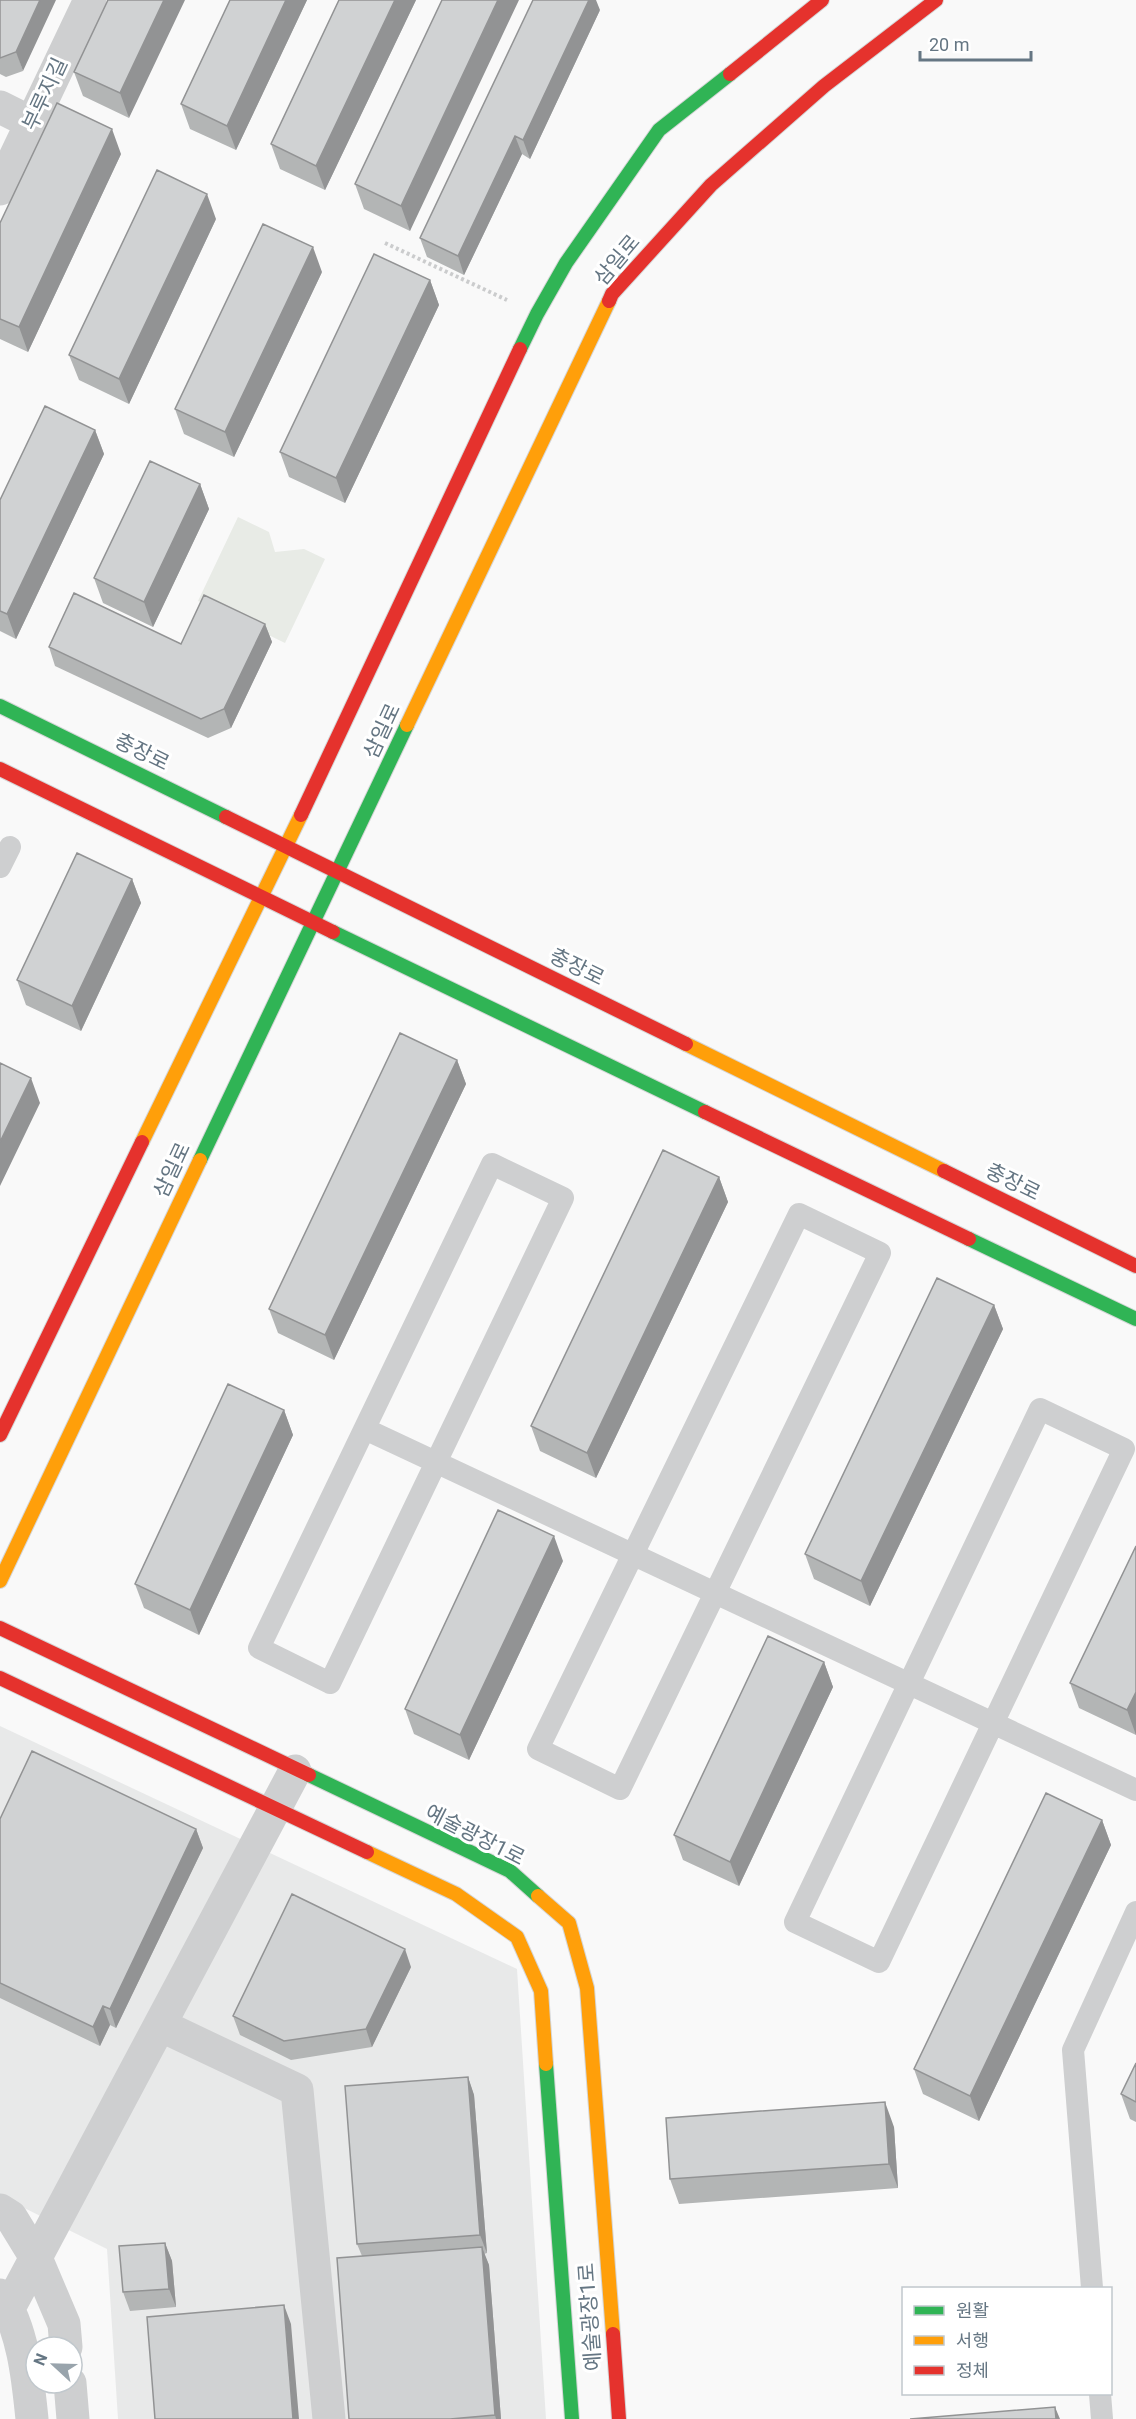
<svg xmlns="http://www.w3.org/2000/svg" width="1136" height="2419" font-family="Roboto,'Noto Sans KR',sans-serif">
<rect width="100%" height="100%" fill="#f9f9f9"/>
<path fill="#e8e9e9" d="M0,1726L517,1969L546,2419H118L107,2249L0,2196Z"/>
<path fill="#e8ebe6" d="M238,517L269,532L275,552L304,549L325,559L285,643L198,601Z"/>
<g fill="none" stroke-linecap="round" stroke-linejoin="round">
<defs>
<path id="fast" d="M520,349L537,314L566,263L659,130L730,74
M0,706L226,817
M333,932L705,1112
M200,1160L407,725
M969,1239L1136,1319
M309,1775L510,1871L538,1896
M546,2064L572,2419"/>
<path id="slow" d="M407,725L609,301
M686,1044L944,1171
M142,1142L301,815
M0,1581L200,1160
M367,1852L456,1894L517,1937L541,1991L546,2064
M538,1896L569,1923L587,1988L613,2334"/>
<path id="jam" d="M730,74L822,0
M609,301L612,294L711,185L824,86L936,0
M0,769L333,932
M301,815L520,349
M226,817L686,1044
M705,1112L969,1239
M944,1171L1136,1266
M0,1435L142,1142
M0,1628L309,1775
M0,1678L367,1852
M613,2334L619,2419"/>
</defs>
<use href="#fast" stroke="#d5d6d7" stroke-width="16"/>
<use href="#slow" stroke="#d5d6d7" stroke-width="16"/>
<use href="#jam" stroke="#d5d6d7" stroke-width="16"/>
<path stroke="#cbcccd" stroke-width="4" stroke-dasharray="3 3" stroke-linecap="butt" d="M385,243L507,300"/>
<path stroke="#cecfd0" stroke-width="22" d="M0,867L10,847
M492,1164L563,1198L330,1683L259,1648Z
M799,1214L880,1253L620,1789L538,1749Z
M1040,1409L1124,1449L879,1962L795,1922Z
M365,1429L1136,1790
M1092,2288L1073,2050L1136,1912
M1100,2394L1102,2419"/>
<path stroke="#cecfd0" stroke-width="33" d="M0,107L32,123
M0,189L90,0
M160,2025L297,2090L329,2419
M0,2210L11,2217L36,2258L64,2324L66,2347
M0,2295C23,2328 28,2379 32,2419
M9,2308L295,1771
M70,2383L73,2419"/>
<use href="#fast" stroke="#30b455" stroke-width="14"/>
<use href="#slow" stroke="#ff9f0a" stroke-width="14"/>
<use href="#jam" stroke="#e5322d" stroke-width="14"/>
</g>
<path fill="#b3b5b5" d="M0,0L23,71L6,77L0,74Z
M108,0L129,118L83,96L74,72Z
M230,0H307L236,150L190,129L181,104Z
M339,0H416L325,190L280,169L271,144Z
M442,0L410,231L364,209L355,184Z
M600,10L530,159L522,154L464,275L427,257L420,238Z
M121,154L28,352L0,339V223Z
M216,219L129,404L79,380L69,355Z
M322,272L234,457L184,434L175,409Z
M430,280L439,305L345,503L289,477L280,452Z
M95,430L104,454L16,639L0,631V500Z
M200,484L209,509L153,627L103,603L94,578Z
M265,624L272,642L231,728L208,738L55,666L49,647L181,644Z
M132,879L141,903L81,1031L26,1005L17,980Z
M457,1060L466,1084L334,1360L278,1333L269,1309Z
M719,1177L728,1202L596,1478L540,1451L531,1426Z
M994,1305L1003,1329L870,1606L814,1579L805,1554Z
M284,1410L293,1435L199,1635L144,1608L135,1584Z
M1136,1546V1735L1079,1708L1070,1683Z
M563,1561L469,1760L414,1734L405,1709Z
M824,1662L833,1687L739,1886L683,1860L674,1835Z
M0,1819L196,1829L203,1848L116,2028L110,2025L100,2046L0,1998Z
M1102,1820L1111,1845L979,2121L923,2094L914,2069Z
M411,1967L372,2047L291,2060L240,2035L233,2016Z
M1136,2063V2122L1130,2119L1121,2094Z
M468,2077L474,2095L487,2253L484,2254L489,2265L501,2419H349L362,2256L357,2244Z
M894,2127L898,2188L679,2204L670,2179Z
M165,2243L172,2261L176,2307L130,2311L123,2292Z"/>
<path fill="#929394" d="M40,0H56L23,71L16,52Z
M164,0H185L129,118L120,93Z
M286,0H307L236,150L227,126Z
M395,0H416L325,190L316,166Z
M498,0H519L410,231L401,206Z
M589,0H596L600,10L530,159L523,140Z
M112,129L121,154L28,352L19,327Z
M515,136L522,154L464,275L458,256Z
M207,194L216,219L129,404L119,379Z
M313,247L322,272L234,457L225,432Z
M430,280L439,305L345,503L336,478Z
M95,430L104,454L16,639L7,614Z
M200,484L209,509L153,627L144,602Z
M265,624L272,642L231,728L224,709Z
M132,879L141,903L81,1031L72,1006Z
M457,1060L466,1084L334,1360L325,1335Z
M31,1078L40,1103L0,1186V1142Z
M719,1177L728,1202L596,1478L587,1453Z
M994,1305L1003,1329L870,1606L861,1581Z
M284,1410L293,1435L199,1635L190,1610Z
M554,1536L563,1561L469,1760L460,1735Z
M824,1662L833,1687L739,1886L730,1862Z
M1136,1692V1735L1127,1710Z
M1102,1820L1111,1845L979,2121L970,2096Z
M196,1829L203,1848L116,2028L110,2009Z
M405,1949L411,1967L372,2047L366,2029Z
M103,2006L110,2025L100,2046L93,2027Z
M468,2077L474,2095L487,2253L480,2235Z
M885,2102L894,2127L898,2188L889,2164Z
M165,2243L172,2261L176,2307L169,2289Z
M482,2247L489,2265L501,2419H496L495,2415Z
M284,2305L291,2324L299,2419H293Z
M1055,2407L1060,2419H1056Z"/>
<path fill="#d0d2d3" stroke="#929394" stroke-width="1.5" d="M0,0H40L16,52L0,58Z
M108,0H164L120,93L74,72Z
M230,0H286L227,126L181,104Z
M339,0H395L316,166L271,144Z
M442,0H498L401,206L355,184Z
M533,0H589L523,140L515,136L458,256L420,238Z
M57,103L112,129L19,327L0,319V223Z
M157,170L207,194L119,379L69,355Z
M263,224L313,247L225,432L175,409Z
M374,254L430,280L336,478L280,452Z
M45,406L95,430L7,614L0,611V500Z
M150,461L200,484L144,602L94,578Z
M74,593L181,644L204,595L265,624L224,709L201,719L49,647Z
M77,853L132,879L72,1006L17,980Z
M400,1033L457,1060L325,1335L269,1309Z
M0,1063L31,1078L0,1142Z
M663,1150L719,1177L587,1453L531,1426Z
M937,1278L994,1305L861,1581L805,1554Z
M228,1384L284,1410L190,1610L135,1584Z
M498,1510L554,1536L460,1735L405,1709Z
M1136,1546V1692L1127,1710L1070,1683Z
M768,1636L824,1662L730,1862L674,1835Z
M32,1751L196,1829L110,2009L103,2006L93,2027L0,1983V1819Z
M1046,1793L1102,1820L970,2096L914,2069Z
M292,1894L405,1949L366,2029L284,2041L233,2016Z
M1136,2063V2102L1121,2094Z
M468,2077L480,2235L357,2244L345,2086Z
M885,2102L889,2164L670,2179L666,2118Z
M165,2243L169,2289L123,2292L119,2246Z
M482,2247L495,2415L450,2419H349L337,2258Z
M284,2305L293,2419H155L147,2317Z
M1055,2407L1056,2419H910Z"/>
<g text-anchor="middle" dominant-baseline="central" stroke-width="6" stroke-linejoin="round" paint-order="stroke">
<g font-size="21" fill="#657683" stroke="#fff">
<text transform="translate(45 94) rotate(-65)">부루지길</text>
<text transform="translate(617 260) rotate(-50)">삼일로</text>
<text transform="translate(382 731) rotate(-65)">삼일로</text>
<text transform="translate(142 752) rotate(26)">충장로</text>
<text transform="translate(577 967) rotate(26)">충장로</text>
<text transform="translate(172 1170) rotate(-65)">삼일로</text>
<text transform="translate(1013 1182) rotate(26)">충장로</text>
<text transform="translate(475 1835) rotate(27)">예술광장1로</text>
<text transform="translate(590 2317) rotate(-94)">예술광장1로</text>
</g>
</g>
<rect x="902" y="2287" width="210" height="108" fill="#ffffff" stroke="#c1c8cd" stroke-width="1.5"/>
<rect x="914" y="2306" width="30" height="9" fill="#30b455" stroke="#c1c8cd" stroke-width="1.5"/>
<text x="956" y="2317" font-size="18" fill="#657683">원활</text>
<rect x="914" y="2336" width="30" height="9" fill="#ff9f0a" stroke="#c1c8cd" stroke-width="1.5"/>
<text x="956" y="2347" font-size="18" fill="#657683">서행</text>
<rect x="914" y="2366" width="30" height="9" fill="#e5322d" stroke="#c1c8cd" stroke-width="1.5"/>
<text x="956" y="2377" font-size="18" fill="#657683">정체</text>
<g transform="translate(54 2365) rotate(292)"><circle r="28" fill="#ffffff" stroke="#c1c8cd" stroke-width="1.5"/>
<path d="M0-4.5L10 22L0 15L-10 22Z" fill="#99a4ac"/>
<text y="-9" font-size="16" font-weight="bold" text-anchor="middle" fill="#657683">N</text>
</g>
<path d="M920 51v9h111v-9" fill="none" stroke="#657683" stroke-width="3"/>
<text x="929" y="51" font-size="18" fill="#657683" stroke="#ffffff" stroke-width="4.5" paint-order="stroke">20 m</text>
</svg>
